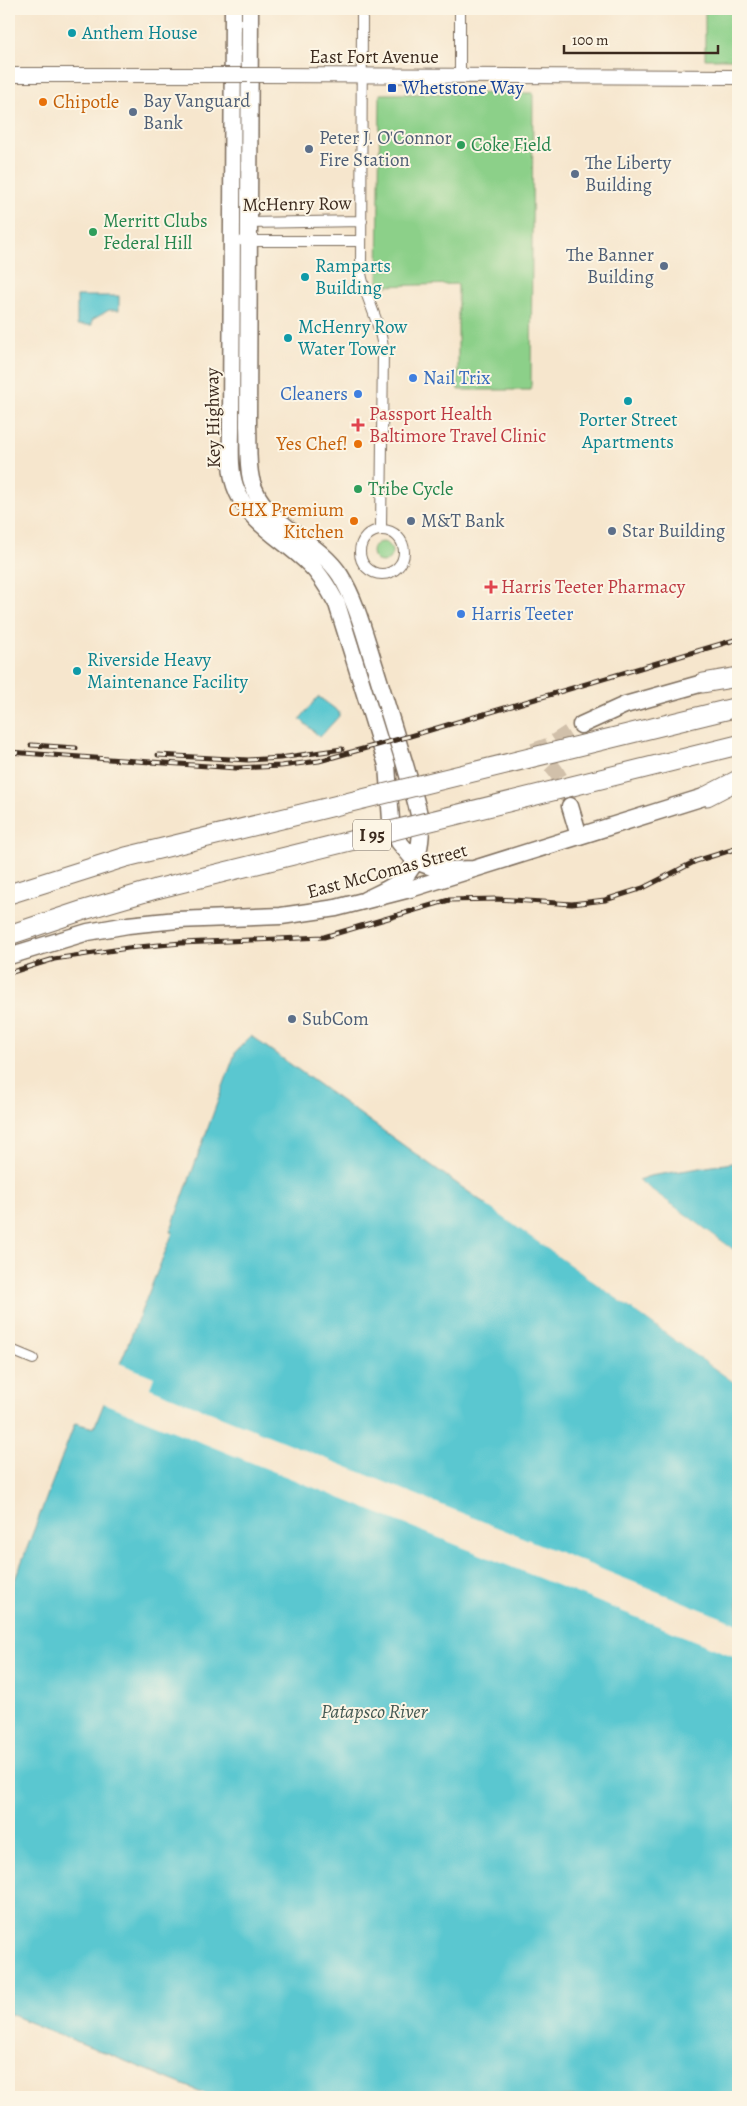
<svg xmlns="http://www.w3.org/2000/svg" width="747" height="2106" font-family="Alegreya,serif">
<rect width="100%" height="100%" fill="#fcf5e5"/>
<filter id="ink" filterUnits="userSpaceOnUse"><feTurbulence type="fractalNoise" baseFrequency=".02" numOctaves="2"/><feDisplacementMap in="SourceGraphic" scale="10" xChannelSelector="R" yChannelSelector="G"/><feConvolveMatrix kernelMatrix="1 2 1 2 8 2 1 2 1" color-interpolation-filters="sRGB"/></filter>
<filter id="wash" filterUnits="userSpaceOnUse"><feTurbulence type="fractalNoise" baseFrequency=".0096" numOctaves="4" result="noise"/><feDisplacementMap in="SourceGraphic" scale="20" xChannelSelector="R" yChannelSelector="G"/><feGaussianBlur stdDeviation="1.12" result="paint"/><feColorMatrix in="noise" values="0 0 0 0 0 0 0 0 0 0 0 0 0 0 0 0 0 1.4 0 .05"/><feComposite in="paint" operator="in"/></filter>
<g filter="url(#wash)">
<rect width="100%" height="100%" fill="#f6e6cd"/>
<path fill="#8cd089" stroke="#647d54" d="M718,9H738V59H705V11H716Z
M533,93L531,390H458V284L378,286L380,94Z
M372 552a10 10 0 1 1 20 0a10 10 0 1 1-20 0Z"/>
<path fill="#5ac7d0" stroke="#4a7877" d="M77,296H119V310H109L92,320V325H77Z
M319,697L339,712V716L320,737L300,719L316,699Z
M251,1036L738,1385V2097H214L9,2014V1820L11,1816L9,1791V1595L75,1423L94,1428L168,1245L173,1232H170L236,1051Z
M738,1162V1253L638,1180L650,1176Z"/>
<path fill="#f6e6cd" d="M638,1180L738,1253V1255L637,1182L636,1181Z
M490,1204L738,1382V1385L486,1205Z
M119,1363L154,1377L150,1388L738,1624V1658L103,1403Z"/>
</g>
<g filter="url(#ink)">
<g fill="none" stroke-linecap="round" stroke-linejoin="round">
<path stroke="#d1c0aa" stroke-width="16" stroke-dasharray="16 8" stroke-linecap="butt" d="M531,751C553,762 561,776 568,799
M533,751L550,745L581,725"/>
<defs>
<path id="street" d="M362,9L361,274C366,300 381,323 383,349L381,530
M460,76V9
M246,223L362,221
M243,241H361
M360 552a22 22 0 1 1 44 0a22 22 0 1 1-44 0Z
M9,1349L33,1359"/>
<path id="secondary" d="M9,75H223
M261,75L738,77"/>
<path id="primary" d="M233,9L231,429C231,447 229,468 235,486C248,523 282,538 308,563C321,575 329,589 337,604L387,765L391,820L399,842L415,861L429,866L444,870L474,869
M250,9L248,426C249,443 247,462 251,479C262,525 316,538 340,575C357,602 365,637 375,667C385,700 395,732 405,765C410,783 417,802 420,820C422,832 420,850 415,861C406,883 385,890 365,900
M581,725L625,705L703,683
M570,806L579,836
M9,956L88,932L128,925L177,920L281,916L336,908L410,889L707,796"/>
<path id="highway" d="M703,683L738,677
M707,796L738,780"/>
</defs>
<use href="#street" stroke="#7c6c5b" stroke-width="12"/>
<use href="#secondary" stroke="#7c6c5b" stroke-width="16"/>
<use href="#primary" stroke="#7c6c5b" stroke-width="19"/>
<use href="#highway" stroke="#7c6c5b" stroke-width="21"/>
<use href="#street" stroke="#fff" stroke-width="10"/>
<use href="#secondary" stroke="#fff" stroke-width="14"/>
<use href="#primary" stroke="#fff" stroke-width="16"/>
<use href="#highway" stroke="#fff" stroke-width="19"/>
<defs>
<path id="rail" d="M31,745L76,748
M9,752L236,768L281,766L319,761L410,736L738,639
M158,755L248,760L280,758L342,749
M9,973L54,959L128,948L181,943L324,937L449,900L497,899L572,904L605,900L643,888L696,861L738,848"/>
</defs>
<use href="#rail" stroke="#3b2a1e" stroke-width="5"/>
<use href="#rail" stroke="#fcf5e5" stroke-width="3" stroke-dasharray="9" stroke-linecap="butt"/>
<defs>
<path id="secondary-bridge" d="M223,75H261"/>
<path id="highway-bridge" d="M9,894L126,857L738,707
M9,935L84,910L156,889L738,745"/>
</defs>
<use href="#secondary-bridge" stroke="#7c6c5b" stroke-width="16" stroke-linecap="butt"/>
<use href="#highway-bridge" stroke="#7c6c5b" stroke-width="21" stroke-linecap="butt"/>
<use href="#secondary-bridge" stroke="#fff" stroke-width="14"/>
<use href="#highway-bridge" stroke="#fff" stroke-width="19"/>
</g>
</g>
<g fill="#0f9aa8" stroke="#fcf5e5" stroke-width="2">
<circle cx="72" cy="33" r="5"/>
<circle cx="305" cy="277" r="5"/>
<circle cx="288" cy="338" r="5"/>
<circle cx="628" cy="401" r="5"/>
<circle cx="77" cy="671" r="5"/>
</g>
<rect fill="#1a4fb4" stroke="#fcf5e5" stroke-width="2" x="387" y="83" width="10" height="10" rx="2.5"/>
<g fill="#e8710a" stroke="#fcf5e5" stroke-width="2">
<circle cx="43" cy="102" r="5"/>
<circle cx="358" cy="444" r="5"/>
<circle cx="354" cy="521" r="5"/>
</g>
<g fill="#5c6f8a" stroke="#fcf5e5" stroke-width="2">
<circle cx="133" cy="112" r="5"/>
<circle cx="309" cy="149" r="5"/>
<circle cx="575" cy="174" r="5"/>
<circle cx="664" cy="266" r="5"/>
<circle cx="411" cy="521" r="5"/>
<circle cx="612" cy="531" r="5"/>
<circle cx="292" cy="1019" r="5"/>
</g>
<g fill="#2e9e5b" stroke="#fcf5e5" stroke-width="2">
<circle cx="461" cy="145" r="5"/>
<circle cx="93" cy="232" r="5"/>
<circle cx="358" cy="489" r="5"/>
</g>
<g fill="#3f7fe0" stroke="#fcf5e5" stroke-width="2">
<circle cx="413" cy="378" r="5"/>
<circle cx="358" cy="394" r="5"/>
<circle cx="461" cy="614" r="5"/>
</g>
<g fill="#e0444e" stroke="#fcf5e5" stroke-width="2">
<path d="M355.5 417.5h5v5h5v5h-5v5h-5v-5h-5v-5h5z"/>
<path d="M488.5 579.5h5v5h5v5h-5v5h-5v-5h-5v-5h5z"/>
</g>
<g text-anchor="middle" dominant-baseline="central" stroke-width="4" stroke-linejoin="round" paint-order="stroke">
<rect fill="#fcf5e5" stroke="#75675a" stroke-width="1" x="353" y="819.5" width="38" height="31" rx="4"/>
<g font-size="18" font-weight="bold" fill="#3b2a1e">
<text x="372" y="835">I 95</text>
</g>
<g font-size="19" fill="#0d838f" stroke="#fcf5e5" text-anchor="start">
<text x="82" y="33">Anthem House</text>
<text x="315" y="266">Ramparts<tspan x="315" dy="22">Building</tspan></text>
<text x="298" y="327">McHenry Row<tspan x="298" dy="22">Water Tower</tspan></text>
<text x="628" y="420" text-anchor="middle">Porter Street<tspan x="628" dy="22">Apartments</tspan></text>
<text x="87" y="660">Riverside Heavy<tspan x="87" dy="22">Maintenance Facility</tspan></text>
</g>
<g font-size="19" fill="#3b2a1e" stroke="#fcf5e5">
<text x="374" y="57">East Fort Avenue</text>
<text transform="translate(297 204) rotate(-1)">McHenry Row</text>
<text transform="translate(213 418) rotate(-91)">Key Highway</text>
<text transform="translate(387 871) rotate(-15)">East McComas Street</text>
</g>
<g font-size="19" fill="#164399" stroke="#fcf5e5" text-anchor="start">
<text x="402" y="88">Whetstone Way</text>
</g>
<g font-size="19" fill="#4e5e75" stroke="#fcf5e5" text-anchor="start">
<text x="143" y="101">Bay Vanguard<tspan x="143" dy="22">Bank</tspan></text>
<text x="319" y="138">Peter J. O'Connor<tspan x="319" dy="22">Fire Station</tspan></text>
<text x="585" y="163">The Liberty<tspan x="585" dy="22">Building</tspan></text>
<text x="654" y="255" text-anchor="end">The Banner<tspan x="654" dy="22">Building</tspan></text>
<text x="421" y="521">M&amp;T Bank</text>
<text x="622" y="531">Star Building</text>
<text x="302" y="1019">SubCom</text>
</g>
<g font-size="19" fill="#c56008" stroke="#fcf5e5" text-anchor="end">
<text x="53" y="102" text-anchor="start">Chipotle</text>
<text x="348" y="444">Yes Chef!</text>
<text x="344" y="510">CHX Premium<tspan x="344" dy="22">Kitchen</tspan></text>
</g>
<g font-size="19" fill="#27864d" stroke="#fcf5e5" text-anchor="start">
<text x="471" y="145">Coke Field</text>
<text x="103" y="221">Merritt Clubs<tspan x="103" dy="22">Federal Hill</tspan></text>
<text x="368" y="489">Tribe Cycle</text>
</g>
<g font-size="19" fill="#366cbe" stroke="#fcf5e5" text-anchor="start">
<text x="423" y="378">Nail Trix</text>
<text x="348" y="394" text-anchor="end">Cleaners</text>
<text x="471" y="614">Harris Teeter</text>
</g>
<g font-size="19" fill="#be3a42" stroke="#fcf5e5" text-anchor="start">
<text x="369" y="414">Passport Health<tspan x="369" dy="22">Baltimore Travel Clinic</tspan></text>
<text x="501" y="587">Harris Teeter Pharmacy</text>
</g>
<g font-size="20" font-style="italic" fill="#445953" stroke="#fcf5e5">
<text x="374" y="1711">Patapsco River</text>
</g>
</g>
<rect width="747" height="2106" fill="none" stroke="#fcf5e5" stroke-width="30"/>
<path d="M564 45v8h154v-8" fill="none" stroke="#3b2a1e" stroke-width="2.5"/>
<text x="572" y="45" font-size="15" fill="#3b2a1e" stroke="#fcf5e5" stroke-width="4" paint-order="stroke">100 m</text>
</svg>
